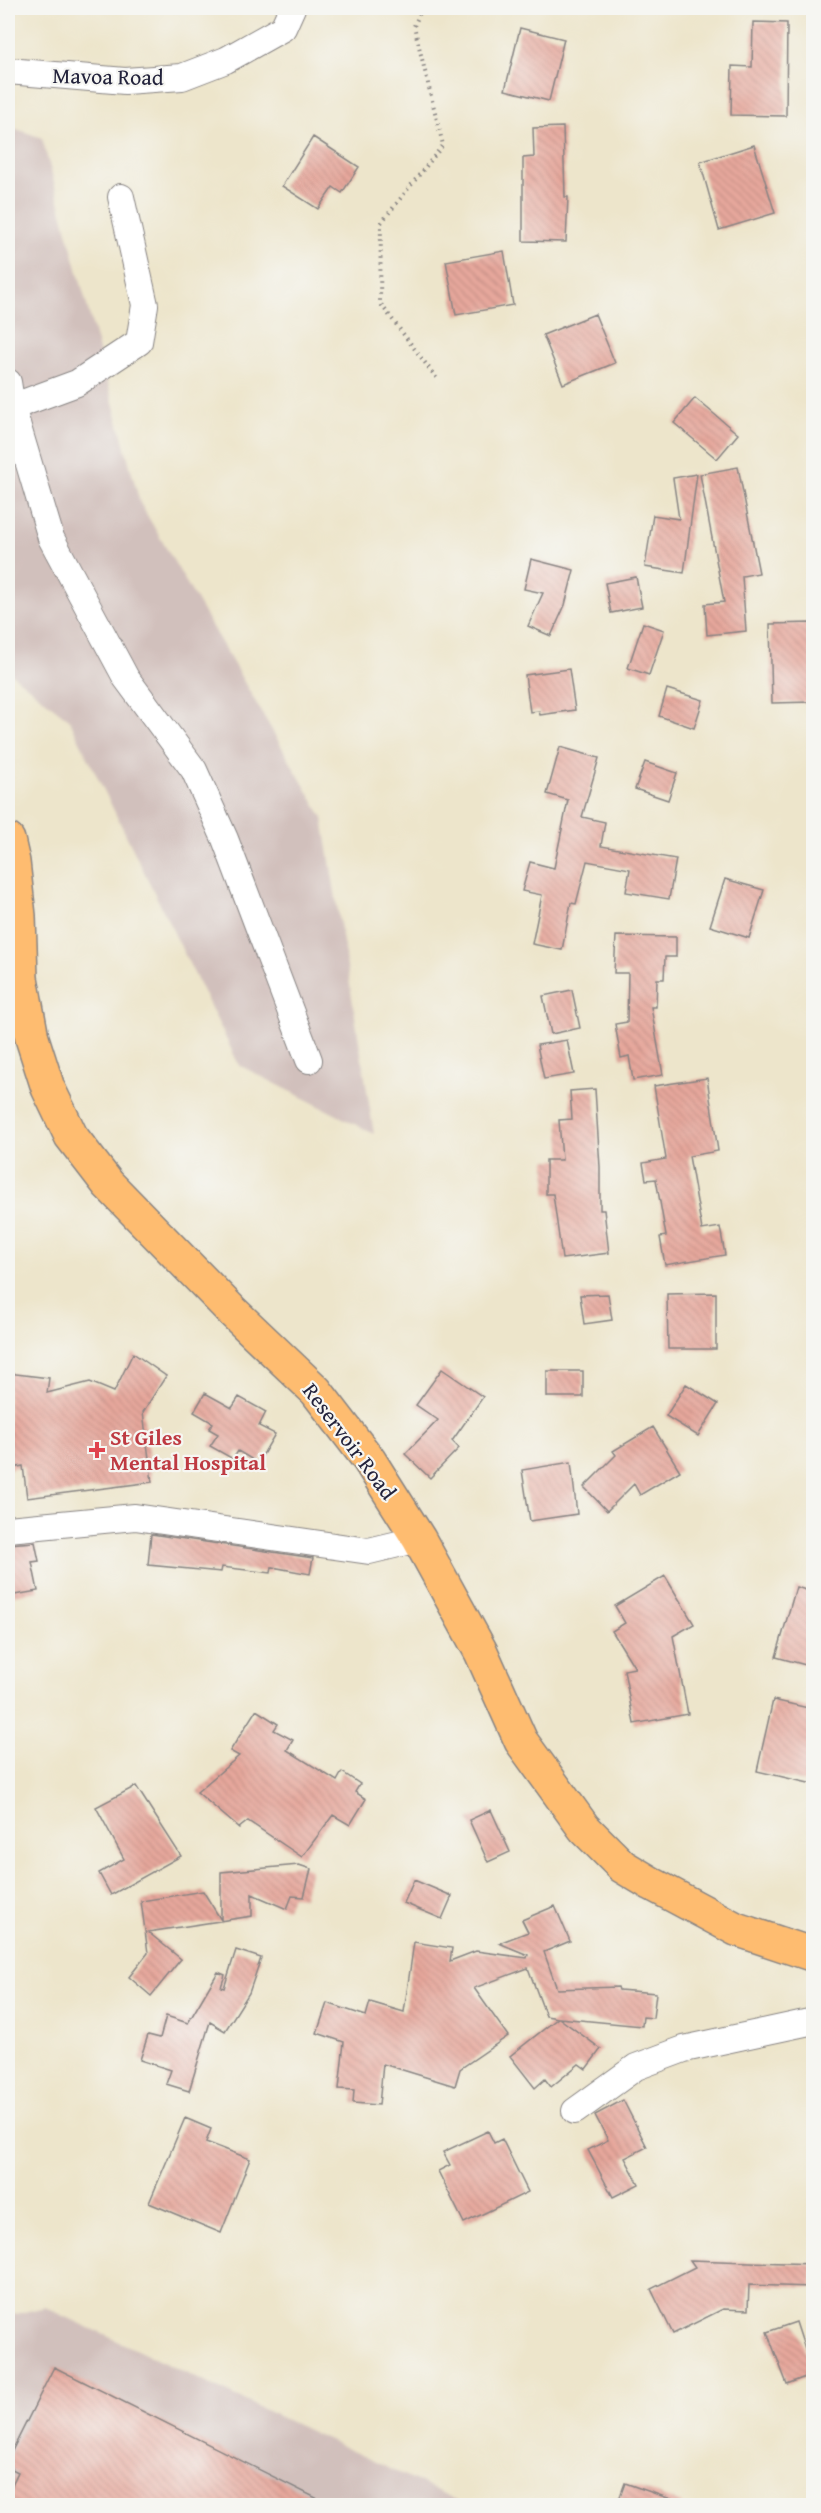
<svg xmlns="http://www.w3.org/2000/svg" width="821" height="2513" font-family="'Gentium Book Plus',serif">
<defs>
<pattern id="building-back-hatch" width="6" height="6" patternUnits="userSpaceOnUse" patternTransform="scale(1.5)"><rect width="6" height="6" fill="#e6a79b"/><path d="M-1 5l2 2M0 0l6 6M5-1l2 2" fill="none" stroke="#c58f86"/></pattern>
</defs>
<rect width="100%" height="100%" fill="#f6f6f2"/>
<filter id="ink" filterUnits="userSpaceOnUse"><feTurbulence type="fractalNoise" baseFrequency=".0167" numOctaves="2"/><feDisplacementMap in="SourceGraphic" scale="12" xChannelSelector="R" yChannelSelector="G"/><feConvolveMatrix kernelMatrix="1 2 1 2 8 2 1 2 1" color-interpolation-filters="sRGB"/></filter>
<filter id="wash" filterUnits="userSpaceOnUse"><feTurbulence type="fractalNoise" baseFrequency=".008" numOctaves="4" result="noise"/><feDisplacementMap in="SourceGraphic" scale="24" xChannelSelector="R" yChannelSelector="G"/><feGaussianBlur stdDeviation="1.35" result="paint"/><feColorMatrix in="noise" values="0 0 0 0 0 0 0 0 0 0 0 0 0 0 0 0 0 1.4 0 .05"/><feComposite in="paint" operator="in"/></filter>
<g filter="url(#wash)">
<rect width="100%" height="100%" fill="#ede5cb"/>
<path fill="#d1c0bc" d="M8,126L42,138L140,503L323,818L374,1134L239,1065L69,719L8,671Z
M45,2307L467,2505H8V2316Z"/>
<g id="blocks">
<path fill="url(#building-back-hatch)" d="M753,22L787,23L786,116L731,115L732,66L752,67Z
M520,28L564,39L549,101L505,90Z
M563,127L565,197H568L566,242L523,241V158L534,157L533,128Z
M313,137L359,167L342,193L333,187L318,209L282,186Z
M754,145L775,213L719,230L700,162Z
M504,251L513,305L456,315L446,261Z
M595,314L615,363L563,384L543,335Z
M695,398L738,434L717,459L674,423Z
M738,467L759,573L742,576L746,631L707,635L705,604L724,602L700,474Z
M697,474L684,573L645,567L653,515L679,519L673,478Z
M531,559L574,570L565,605L551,636L528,626L543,593L524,589Z
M636,577L642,607L611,613L605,583Z
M643,623L664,630L649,675L628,668Z
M813,623V702L772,703L770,624Z
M569,669L575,710L540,715L539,711L530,712L525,675Z
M667,689L703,700L694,728L659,716Z
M560,747L599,758L582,817L605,822L601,846L676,859L669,899L626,892L630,869L587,861L576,904L571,903L562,950L532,944L542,895L522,891L530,862L554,868L568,800L547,794Z
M645,762L677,773L668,800L635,789Z
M725,879L764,890L749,938L710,926Z
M616,936L676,937V957H665L664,979H657L656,1007H651L663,1075L633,1080L629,1056L621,1058L615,1024L627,1022L628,973H614Z
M572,990L580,1028L551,1034L543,996Z
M567,1040L574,1074L544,1079L537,1045Z
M707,1078L718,1151L689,1156L702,1230L720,1227L725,1255L665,1265L660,1237L666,1236L656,1179L646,1180L643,1163L666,1159L654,1086Z
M595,1089L600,1167V1210H604L609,1253L562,1259L553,1194H546V1160H562L559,1120L572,1119L570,1091Z
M716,1293V1349H668L667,1294Z
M608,1294L612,1320L584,1324L580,1295Z
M133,1353L166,1376L143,1412L152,1482L27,1498L23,1466L8,1469V1373L49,1378L47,1393L90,1382L114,1392Z
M442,1369L483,1397L452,1441L459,1448L430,1478L405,1454L438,1420L416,1405Z
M547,1371H583V1397H547Z
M686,1384L718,1404L698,1436L666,1416Z
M205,1393L232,1408L239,1397L266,1412L259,1426L275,1434L258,1463L238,1451L233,1459L210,1446L218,1434L209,1429L213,1423L194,1412Z
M653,1427L680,1471L640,1495L634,1484L607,1511L584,1487L616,1455L613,1451Z
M571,1462L577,1514L530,1521L522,1470Z
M151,1534L313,1558L310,1574L272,1567L271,1573L222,1567L221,1572L148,1565Z
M35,1542L39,1561L32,1562L38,1591L8,1596V1577L13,1576L8,1544Z
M665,1576L694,1624L673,1636L688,1714L634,1724L624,1670L635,1668L612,1631L625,1623L615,1606Z
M796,1587L813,1592V1667L776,1657Z
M773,1700L813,1709V1784L757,1771Z
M256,1710L278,1724L274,1730L293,1740L287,1750L337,1781L342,1772L360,1784L355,1792L366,1799L350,1825L333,1815L302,1857L248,1821L239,1828L197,1792L239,1756L230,1751Z
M136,1786L181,1856L111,1895L99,1873L124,1859L96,1807Z
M491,1810L510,1852L488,1862L469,1820Z
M299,1865L311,1869L304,1897L292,1896L287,1909L252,1894V1916L148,1932L181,1959L151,1996L129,1977L148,1953L141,1901L203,1891L221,1920V1872Z
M414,1880L452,1896L442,1919L404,1903Z
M555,1906L570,1941L544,1952L557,1989L618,1987L619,1990L656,1993L653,2018L643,2017L642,2026L559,2018L601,2049L586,2069L579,2064L551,2087L545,2079L535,2088L510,2056L558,2018L546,2016L528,1968L474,1988L508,2036L460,2069L455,2086L383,2064L379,2105L353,2103L354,2090L339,2089L344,2042L317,2033L327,2003L366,2016L370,2002L404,2012L414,1942L452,1948L450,1961L476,1951L527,1958L528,1955L499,1943L528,1932L522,1920Z
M236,1950L261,1958L249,1993L225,2031L210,2022L189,2091L166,2084L171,2070L140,2060L148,2035L160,2038L166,2016L188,2023L218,1972L225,1975L221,1987L224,1988Z
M623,2100L647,2147L625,2158L639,2184L613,2197L588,2150L608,2140L595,2115Z
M185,2118L211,2129L206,2142L250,2159L221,2233L149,2203Z
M488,2131L494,2143L502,2139L528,2192L464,2223L438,2171L450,2165L443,2152Z
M690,2260L813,2264V2287L749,2285L748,2310L723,2309L673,2334L651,2289L695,2267Z
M796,2322L813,2374L787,2384L767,2332Z
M54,2367L330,2505H8V2493L18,2472L8,2467V2459Z
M625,2483L682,2503L681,2505H617Z"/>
</g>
</g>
<g filter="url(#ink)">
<use href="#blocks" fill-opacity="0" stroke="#888483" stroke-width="1.5"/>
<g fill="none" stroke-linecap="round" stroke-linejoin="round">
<defs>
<path id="minor" d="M8,71L125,81L182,77L226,60L283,28L292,8
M8,382L12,407L51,538L126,678L194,770L225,839L309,1060
M12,407L77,383L139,342L145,305L121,197
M8,1529L135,1517L369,1551L419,1539
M575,2111L636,2067L684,2049L814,2021"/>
<path id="highway" d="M8,840L13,862L19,916L21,978L32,1038L48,1088L71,1136L108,1184L233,1312L316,1391L369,1460L419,1539L481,1652L521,1741L584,1828L622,1866L652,1884L736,1929L814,1955"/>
</defs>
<use href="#minor" stroke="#888483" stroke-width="28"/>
<use href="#highway" stroke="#888483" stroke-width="36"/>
<path stroke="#888483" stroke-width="4" stroke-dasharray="1.5 4.5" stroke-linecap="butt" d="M422,8L414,26L443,145L381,223L380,303L438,380"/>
<use href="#minor" stroke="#fff" stroke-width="26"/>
<use href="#highway" stroke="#febc70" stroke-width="33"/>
</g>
</g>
<path fill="#e0444e" stroke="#f6f6f2" stroke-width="2" d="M94 1441h6v6h6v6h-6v6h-6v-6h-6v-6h6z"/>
<g text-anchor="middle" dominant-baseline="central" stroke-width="4.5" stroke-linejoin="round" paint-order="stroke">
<g font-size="22" fill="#22223b" stroke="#f6f6f2">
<text transform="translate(108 76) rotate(1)">Mavoa Road</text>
<text transform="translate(350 1441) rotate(53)">Reservoir Road</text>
</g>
<g font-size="22" font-weight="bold" fill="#be3a42" stroke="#f6f6f2" text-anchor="start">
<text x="110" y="1437">St Giles<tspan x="110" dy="25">Mental Hospital</tspan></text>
</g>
</g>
<rect width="821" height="2513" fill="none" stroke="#f6f6f2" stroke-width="30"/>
</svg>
